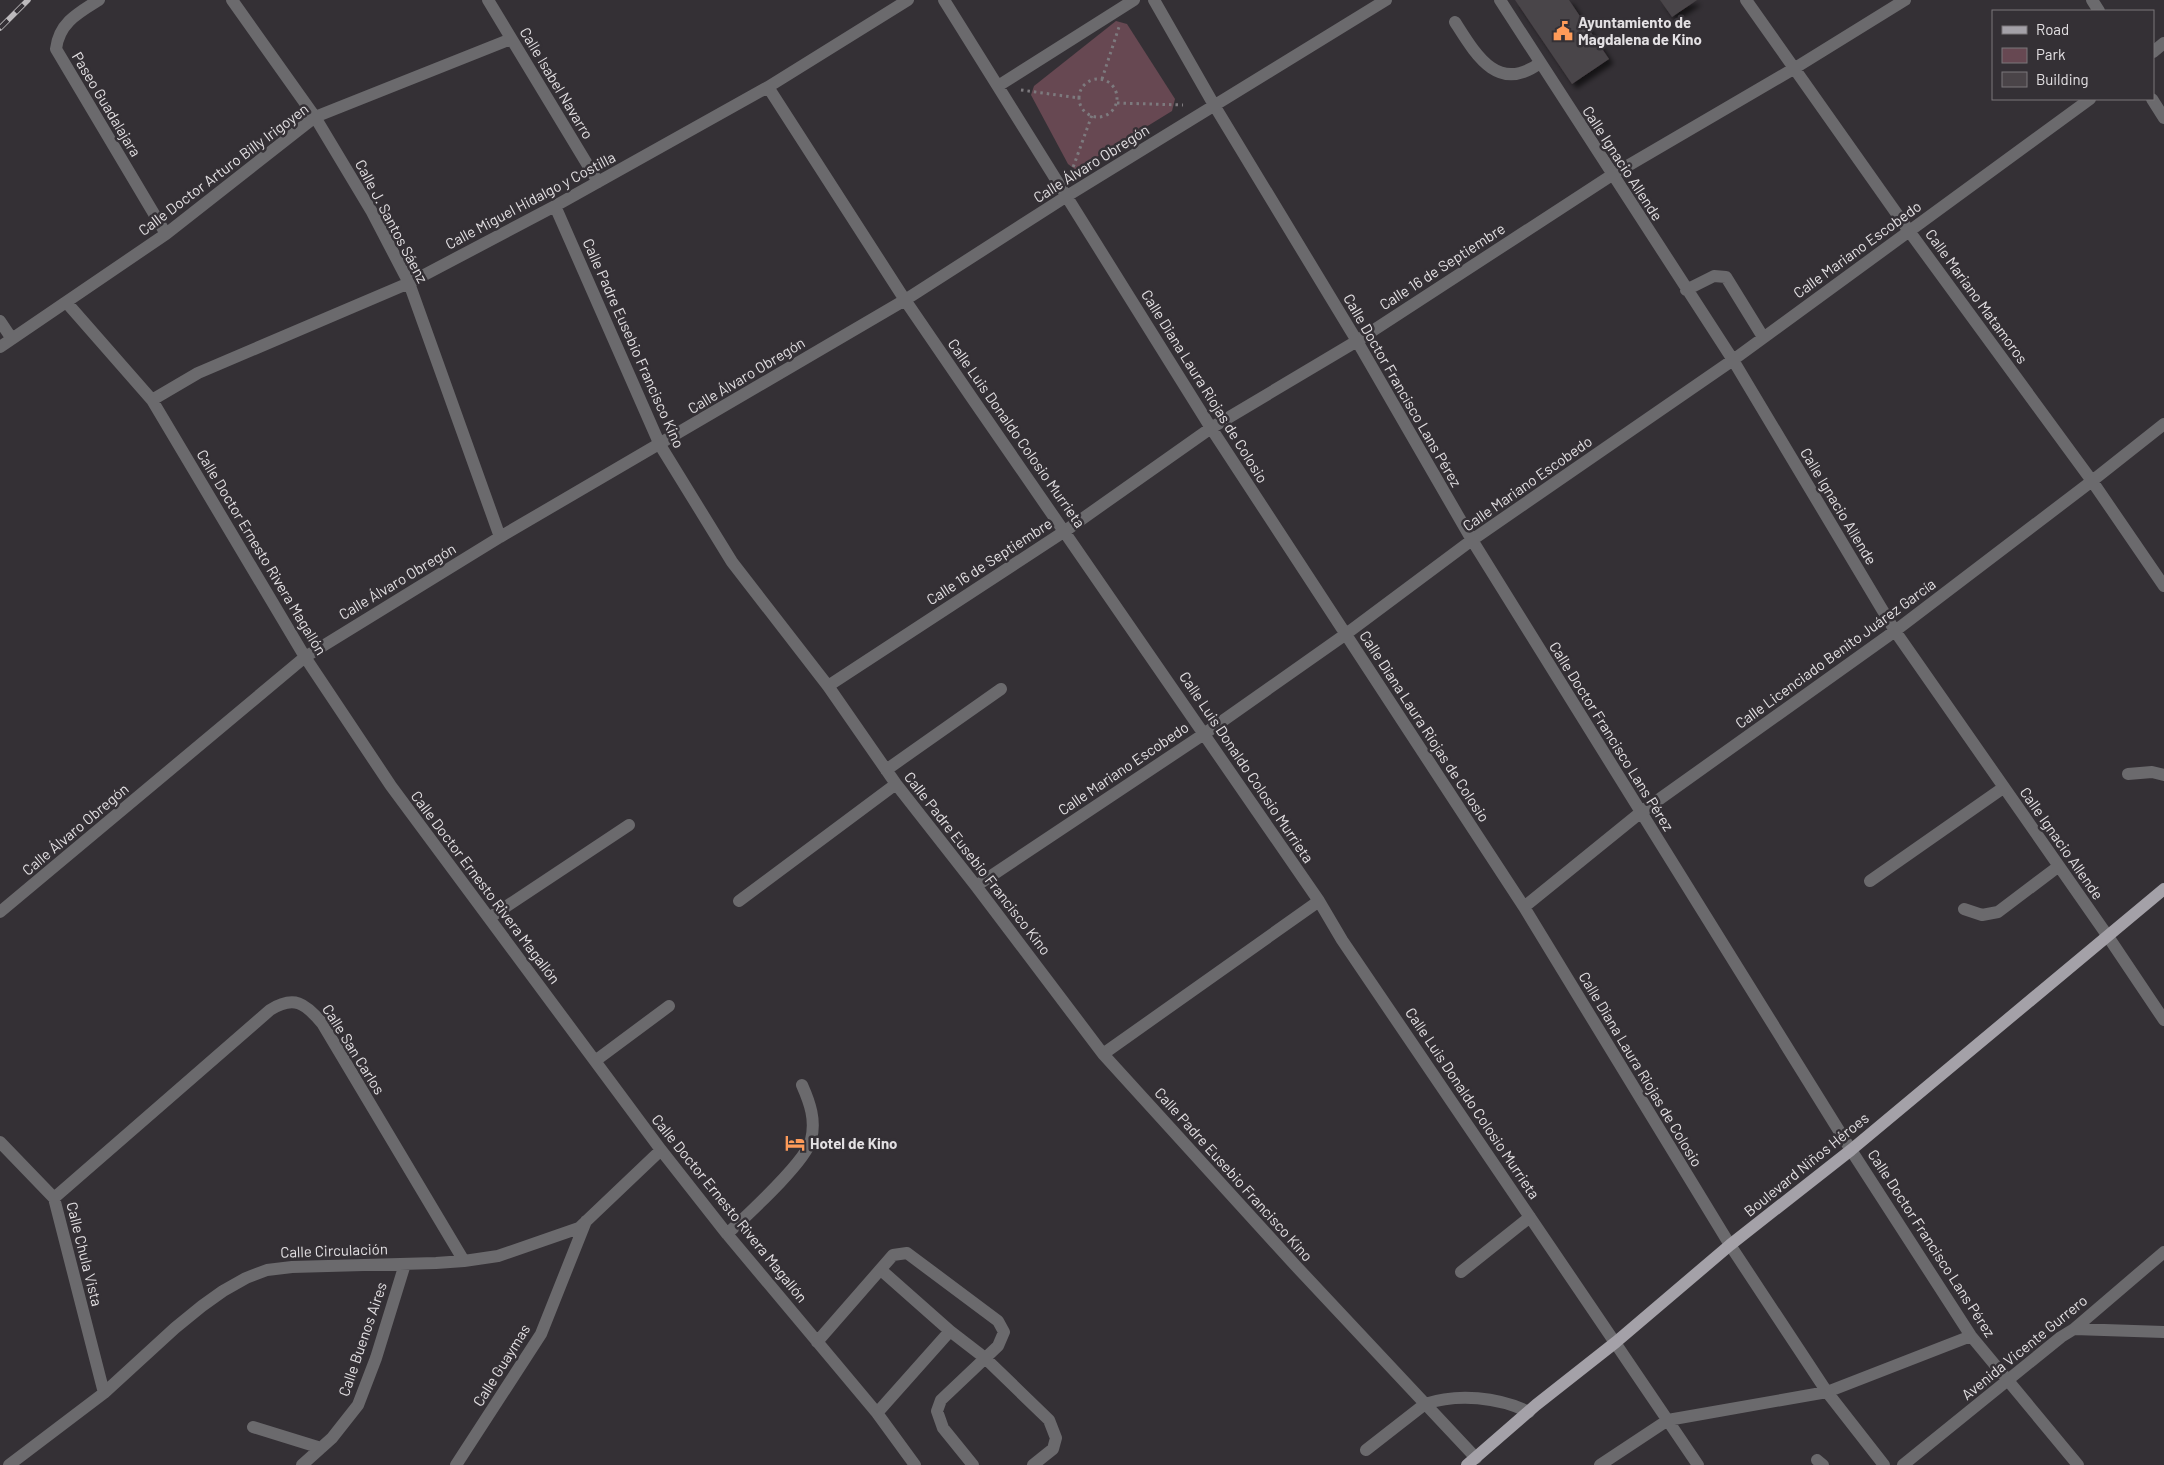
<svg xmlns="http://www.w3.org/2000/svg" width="2164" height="1465" font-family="Barlow,sans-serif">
<defs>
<filter id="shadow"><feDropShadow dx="4.5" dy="4.5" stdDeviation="2.5" flood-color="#0009"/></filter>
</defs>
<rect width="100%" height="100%" fill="#343035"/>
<path fill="#674852" d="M1116,21L1127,24L1175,99L1172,111L1076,170L1068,164L1031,95L1034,86Z"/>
<path fill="#4a4448" filter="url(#shadow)" d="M1515,0H1569L1609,59L1572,84Z
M1660,0H1697L1672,17Z"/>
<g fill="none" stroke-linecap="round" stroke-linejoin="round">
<path stroke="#7d7a7e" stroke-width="3" stroke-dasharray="2.5 4" stroke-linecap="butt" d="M1102,79L1119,27
M1079 98a19 19 0 1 1 38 0a19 19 0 1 1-38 0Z
M1021,90L1079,98
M1117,103L1183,105
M1071,173L1092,115"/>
<path stroke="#6b6a6d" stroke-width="12" d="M99,0C78,13 59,23 56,49L166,234
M232,0L315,117L372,212L409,283L500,537
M488,0L598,182
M944,0L1211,428L1524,907L1730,1245L1827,1392L1884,1465
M1154,0L1214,105L1357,341L1472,540L1851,1150L1971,1336L2078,1465
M1500,0L1733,360L1895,631L2107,935L2164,1020
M1746,0L1909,231L2092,481L2164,586
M2092,0L2099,11
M1455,22C1476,55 1498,94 1540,63
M2153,52L2164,43
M998,86L1134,0
M768,87L905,300L972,398L1319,901L1342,940L1698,1465
M2152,99L2164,118
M555,206L660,445L732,562L828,686L896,784L976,886L1103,1054L1295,1265L1476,1458
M1686,290L1714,276L1726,277L1763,337
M67,303L152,400L305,657L391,786L661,1150L727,1234L877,1413L915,1465
M0,321L12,339
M0,347L166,234L315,117L511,39
M152,400L198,373L409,283L555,206L768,87L908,0
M828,686L1065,531L1211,428L1357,341L1612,175L1795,68L1905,0
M886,770L1001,689
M2128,774L2152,772L2164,775
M1870,881L2003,788
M976,886L1204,734L1346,634L1472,540L1733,360L2090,99
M739,901L896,784
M1524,907L1640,813L1895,631L2092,481L2164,424
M1964,909L1982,915L1998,912L2059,866
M0,912L305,657L500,537L905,300L1067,196L1386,0
M489,918L629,825
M1103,1054L1319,901
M595,1061L669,1006
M0,1142L54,1198L104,1393
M54,1198L270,1010C294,995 305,1003 322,1023L464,1261
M727,1234C746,1216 806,1162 811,1140C816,1120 810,1103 802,1085
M881,1270L950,1331L985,1358L1049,1420L1056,1438L1053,1449L1033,1465
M1461,1272L1530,1217
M2074,1329L2164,1332
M817,1342L893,1255L907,1253L998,1321L1004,1332L998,1346L941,1400L937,1411L943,1428L973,1465
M877,1413L950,1331
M253,1427L321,1448
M1366,1450L1425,1404C1458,1393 1498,1397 1529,1412
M1817,1460L1823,1465
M9,1465L104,1393L175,1328L202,1306L223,1291L246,1278L267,1270L292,1267L436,1263L464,1261L498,1256L579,1228L661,1150
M302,1465L332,1438L358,1405L376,1358L405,1264
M456,1465L541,1334L586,1221
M1600,1465L1668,1420L1827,1392L1971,1336
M1903,1465L2061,1337L2074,1329L2164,1252"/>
<path stroke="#a4a1a8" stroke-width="12" d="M1467,1465L1536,1405L1616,1342L1730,1245L1851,1150L2164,889"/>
<defs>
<path id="rail" d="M0,28L28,0"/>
</defs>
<use href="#rail" stroke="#bcb9bc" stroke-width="5.5"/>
<use href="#rail" stroke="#343035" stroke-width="4" stroke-dasharray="11" stroke-linecap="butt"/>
</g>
<defs>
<symbol id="civic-bare" viewBox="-9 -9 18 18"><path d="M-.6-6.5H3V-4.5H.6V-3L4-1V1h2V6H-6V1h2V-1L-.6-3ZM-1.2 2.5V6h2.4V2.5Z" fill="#fe9b59" stroke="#343035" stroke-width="2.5" paint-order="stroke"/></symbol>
<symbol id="hotel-bare" viewBox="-9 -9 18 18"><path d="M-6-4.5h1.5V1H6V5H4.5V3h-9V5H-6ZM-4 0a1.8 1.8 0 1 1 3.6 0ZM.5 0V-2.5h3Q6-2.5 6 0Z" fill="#fe9b59" stroke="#343035" stroke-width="2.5" paint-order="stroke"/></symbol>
</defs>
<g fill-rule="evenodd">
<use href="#civic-bare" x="1549" y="17" width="28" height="28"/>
<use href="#hotel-bare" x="781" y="1129" width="28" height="28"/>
</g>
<g text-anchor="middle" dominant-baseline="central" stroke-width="5" stroke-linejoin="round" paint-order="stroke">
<g font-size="15" font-weight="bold" fill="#e3e0e3" stroke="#343035" text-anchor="start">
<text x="1578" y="22">Ayuntamiento de<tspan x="1578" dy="17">Magdalena de Kino</tspan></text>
<text x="810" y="1143">Hotel de Kino</text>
</g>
<g font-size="15" fill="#e3e0e3" stroke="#343035">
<text transform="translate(557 83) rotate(59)">Calle Isabel Navarro</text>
<text transform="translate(107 104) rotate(59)">Paseo Guadalajara</text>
<text transform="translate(1091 163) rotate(-32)">Calle Álvaro Obregón</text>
<text transform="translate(1623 163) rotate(57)">Calle Ignacio Allende</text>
<text transform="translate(223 169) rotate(-37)">Calle Doctor Arturo Billy Irigoyen</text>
<text transform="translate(530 200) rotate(-28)">Calle Miguel Hidalgo y Costilla</text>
<text transform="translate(392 221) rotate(62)">Calle J. Santos Sáenz</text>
<text transform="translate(1857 249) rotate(-36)">Calle Mariano Escobedo</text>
<text transform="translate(1442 266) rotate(-33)">Calle 16 de Septiembre</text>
<text transform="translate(1977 296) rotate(54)">Calle Mariano Matamoros</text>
<text transform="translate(634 343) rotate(66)">Calle Padre Eusebio Francisco Kino</text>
<text transform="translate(746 375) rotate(-31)">Calle Álvaro Obregón</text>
<text transform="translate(1205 386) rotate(58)">Calle Diana Laura Riojas de Colosio</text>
<text transform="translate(1403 390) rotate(60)">Calle Doctor Francisco Lans Pérez</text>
<text transform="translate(1017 433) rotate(55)">Calle Luis Donaldo Colosio Murrieta</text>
<text transform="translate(1527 483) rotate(-35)">Calle Mariano Escobedo</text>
<text transform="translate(1839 506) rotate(59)">Calle Ignacio Allende</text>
<text transform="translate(262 552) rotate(59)">Calle Doctor Ernesto Rivera Magallón</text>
<text transform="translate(989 561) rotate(-33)">Calle 16 de Septiembre</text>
<text transform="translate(397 581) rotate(-31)">Calle Álvaro Obregón</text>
<text transform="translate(1835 653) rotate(-36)">Calle Licenciado Benito Juárez García</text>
<text transform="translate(1425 726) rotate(57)">Calle Diana Laura Riojas de Colosio</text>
<text transform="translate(1612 736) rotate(58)">Calle Doctor Francisco Lans Pérez</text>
<text transform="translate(1247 767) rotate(56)">Calle Luis Donaldo Colosio Murrieta</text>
<text transform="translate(1123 768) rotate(-34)">Calle Mariano Escobedo</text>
<text transform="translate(75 829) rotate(-40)">Calle Álvaro Obregón</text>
<text transform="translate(2062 843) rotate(55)">Calle Ignacio Allende</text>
<text transform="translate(978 863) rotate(52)">Calle Padre Eusebio Francisco Kino</text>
<text transform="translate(486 887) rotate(53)">Calle Doctor Ernesto Rivera Magallón</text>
<text transform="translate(354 1049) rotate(58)">Calle San Carlos</text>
<text transform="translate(1641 1069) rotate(59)">Calle Diana Laura Riojas de Colosio</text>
<text transform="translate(1473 1103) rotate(56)">Calle Luis Donaldo Colosio Murrieta</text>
<text transform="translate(1806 1164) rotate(-39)">Boulevard Niños Héroes</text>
<text transform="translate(1234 1174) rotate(48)">Calle Padre Eusebio Francisco Kino</text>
<text transform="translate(730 1208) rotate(51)">Calle Doctor Ernesto Rivera Magallón</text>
<text transform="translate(1932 1243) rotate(57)">Calle Doctor Francisco Lans Pérez</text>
<text transform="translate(334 1250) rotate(-2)">Calle Circulación</text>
<text transform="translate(85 1254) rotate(76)">Calle Chula Vista</text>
<text transform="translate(362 1339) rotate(-71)">Calle Buenos Aires</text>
<text transform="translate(2024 1347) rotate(-39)">Avenida Vicente Gurrero</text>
<text transform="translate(501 1365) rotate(-58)">Calle Guaymas</text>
</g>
</g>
<rect x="1992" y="10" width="162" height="90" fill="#343035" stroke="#7a767b"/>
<rect x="2002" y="26" width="25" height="8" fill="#a4a1a8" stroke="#7a767b"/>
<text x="2036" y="35" font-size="15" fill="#e3e0e3">Road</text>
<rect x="2002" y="48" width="25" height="15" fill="#674852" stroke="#7a767b"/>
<text x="2036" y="60" font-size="15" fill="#e3e0e3">Park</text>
<rect x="2002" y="72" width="25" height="15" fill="#4a4448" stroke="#7a767b"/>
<text x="2036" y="85" font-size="15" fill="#e3e0e3">Building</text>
</svg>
